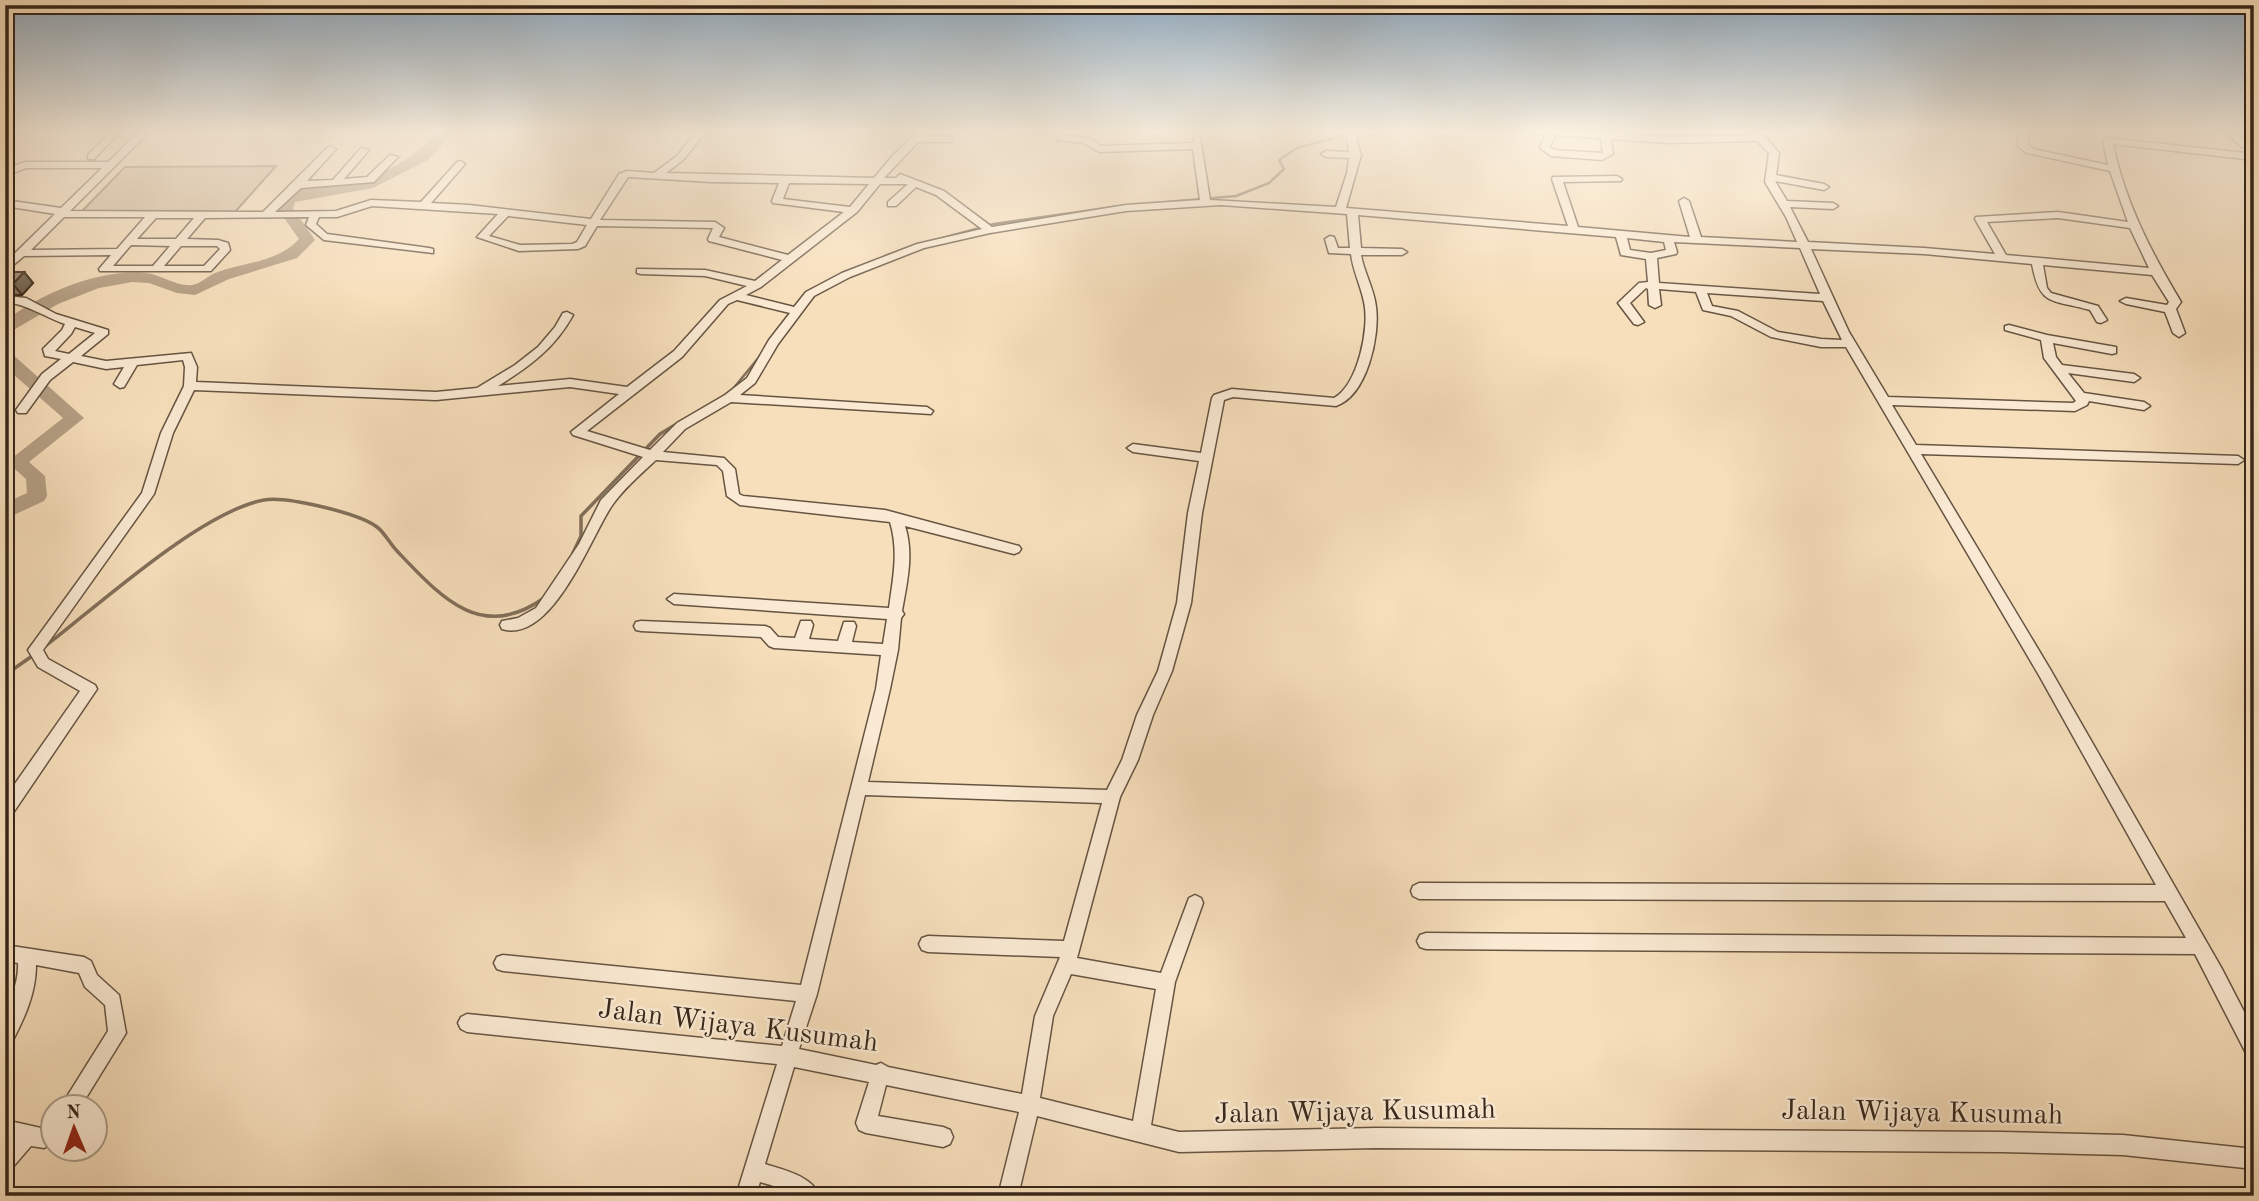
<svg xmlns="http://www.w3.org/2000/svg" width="2259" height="1201" font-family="'Old Standard TT',serif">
<rect width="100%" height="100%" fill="#f7dfbc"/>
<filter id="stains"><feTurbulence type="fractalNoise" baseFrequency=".00286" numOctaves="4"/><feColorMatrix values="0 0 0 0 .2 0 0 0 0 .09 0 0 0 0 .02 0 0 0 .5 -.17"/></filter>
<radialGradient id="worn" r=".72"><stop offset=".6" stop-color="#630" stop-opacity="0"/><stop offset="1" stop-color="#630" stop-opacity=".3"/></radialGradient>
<path fill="#d6c0a0" stroke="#86735c" stroke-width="2" d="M276,166L235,212L82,211L125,167Z"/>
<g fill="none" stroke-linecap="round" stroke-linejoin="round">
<path stroke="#826f5a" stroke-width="2.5" d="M1131,205L1236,196L1269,183L1284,169L1279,160L1297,148L1348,134
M928,242L994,224L1120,206
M885,256L907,248
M774,334L806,292L820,285
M732,390L760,356"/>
<path stroke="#826f5a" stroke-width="3.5" d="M573,553L581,536V516L660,434L675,425
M44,647C98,606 200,512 264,500C286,496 359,513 377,527C385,533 390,544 397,551C441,597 481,643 544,598
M5,675L35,654"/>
<path fill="#b5a085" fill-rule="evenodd" d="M440,131H455L428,160L373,188L295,202L293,208L315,240L297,258L229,279L195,295L177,293L149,283L132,282L99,288L58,304L5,335V321C42,293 98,269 145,273C160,274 177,287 192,285C200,284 208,276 215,273C244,262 277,263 299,239L277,208C292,175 339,191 367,180C396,167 419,153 440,131Z
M5,352L11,353L84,418L29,462L45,476L47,496L44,501L5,519V503L27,493L26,479L7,462L63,418L5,367Z"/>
<defs>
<path id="street" d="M111,131H121L94,159H88V155Z
M140,131H150L70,211L263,212L328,147L331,146L336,149L307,181L333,180L361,148L369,150L344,179L367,177L390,155L398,157L374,182L301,188L275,212L336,211L371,200L421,202L457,162L460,161L465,164L431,203L469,205L591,219L619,174L627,171L654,173L677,156L697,131H707L683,160L666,173L874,178L894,154L919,131H929L924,136L952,137V141L949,142H918L884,178H896L900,174L944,191L992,227L1126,205L1200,200L1193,149L1099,152L1084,143L1057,140L1056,131H1066L1065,136L1089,138L1101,146L1193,143L1194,137H1200L1210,200L1336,207L1347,173L1349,158L1326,157L1321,154L1326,151L1349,152L1345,131H1380L1356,138L1361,155L1346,208L1568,226L1552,179L1553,177L1617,176L1622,179L1621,181L1563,182L1578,227L1690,237L1679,201L1684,198L1689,201L1701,237L1797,242L1786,217L1765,182L1769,153L1757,141L1668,143L1611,139L1613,154L1602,160L1551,156L1540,148L1546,135L1532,134L1527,131H1574L1668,137L1752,135L1748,131C1764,131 1769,142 1779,153L1776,175L1824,184L1829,187L1824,190L1775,181L1787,201L1833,203L1838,206L1833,209L1790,207L1808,242L1924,248L1995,254L1975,219L1976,217L2058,212L2128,222L2110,171L2027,153L2018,146V131H2028V145L2033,149L2108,165L2103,141L2108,138L2254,154V160L2113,144C2125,202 2151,252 2181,302L2176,309L2185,333L2179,337L2173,333L2165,312L2126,304L2120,301L2126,298L2167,305L2169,302L2152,275L2043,265L2047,288L2051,293L2098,306L2107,320L2101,323L2097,322L2090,310C2051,299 2040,307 2032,264L1924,254L1811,249L1849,332L1888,397L2073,403L2076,401L2044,358L2041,340L2005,330V326L2009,325L2047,335L2116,347V353L2112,354L2053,343L2056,357L2062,365L2134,374L2140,378L2134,382L2068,373L2084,393L2144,402L2150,406L2144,410L2089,401L2087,405L2075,411L1892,405L1916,445L2238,456L2244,460L2238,464L1921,454L2050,669L2222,969L2254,1031V1060L2248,1057L2195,954L1426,949L1420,947L1417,941L1420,935L1426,933L2186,938L2165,901L1419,899L1413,896L1411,891L1413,886L1419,883L2156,885L2040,677L1846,347H1821L1771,337L1731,316L1703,310L1696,292L1659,289L1661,305L1655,308L1649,305L1648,289L1646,288L1630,303L1644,322L1638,325L1634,324L1618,303L1639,283L1648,282L1646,259L1621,255L1616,237L1358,215L1361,248L1402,249L1407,252L1402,255H1361C1364,273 1374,288 1376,307C1380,336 1367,396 1336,406L1233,397L1224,400L1202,513L1191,603L1172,671L1153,715L1138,760L1120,797L1077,958L1161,973L1189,898L1195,895L1201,898L1203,903L1175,982L1151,1125L1179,1132L1376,1128L2001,1132L2123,1135L2254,1149V1169L2123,1155L2001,1152L1376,1148L1179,1152L1037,1116L1018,1196H998L1019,1112L886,1085L878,1116L943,1127L950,1130L953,1137L950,1144L943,1147L866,1133L859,1130L856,1123L869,1082L794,1067L765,1164C784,1170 812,1176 820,1196H793L784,1189L760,1182L756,1196H736L777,1064L467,1032L461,1029L458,1023L461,1017L467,1014L782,1046L796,1001L503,971L497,969L494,963L497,957L503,955L801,985L876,689L881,655L774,648L769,646L761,637L641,631L636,630L634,626L636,622L641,621L765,626L770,628L778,637L795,638L801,621H811L813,625L809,639L838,641L844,622H854L856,626L852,642L883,644L887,619L674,604L667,599L674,594L889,608C893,578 899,551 890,522L740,505L727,496L723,471L717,465L656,460C641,474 622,490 611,507C590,539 552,644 502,629L500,625L502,621L518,618L536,608L579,544L601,500L643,457L573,435L571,432L619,394L570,387L436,400L194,390L173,433L154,494L43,650L48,659L95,685L97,689L11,816L5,818V798L80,691L38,667L28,650L142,493L161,433L184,386L185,367L183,360L137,365L124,387L120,388L114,384L124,367L106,369L73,362L50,380L26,413H18L16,410L42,374L61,359L45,356L43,349L62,330L65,324C45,317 27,304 5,302V296L26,298L56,314L108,330V334L81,356L106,361L191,353L197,367L196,382L436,392L477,388L515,365L538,347L555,327L563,313L567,312L573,315C555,348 529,367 498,386L570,379L627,387L674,351L720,300L747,286L705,276L641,274L637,273V269L705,270L755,281L782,260L709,241L708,239L713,228L597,226L585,246L578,249L519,251L477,237L498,214L372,206L337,217H319L316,224L327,234L429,248L433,249V253L324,240L306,225L309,217L205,218L187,239L218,240L228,243L230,250L211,271H100L99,269L111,255L24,256L5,272V263L55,214L5,206V200L61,208L102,168H26L5,176V169L25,162H108ZM1555,135L1601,138L1603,153L1554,150L1550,147ZM628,177L711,182L779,183L772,201L773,203L844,212L788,255L719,237L724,228L715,222L600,220ZM789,183L869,184L850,207L783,199ZM880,184H908L888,202V206H896L916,187L936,195L982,229L917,244L842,273L806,292L794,307L746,295L761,287L857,212ZM1221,205L1347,214L1350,248H1338L1334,237L1330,236L1325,239L1329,253L1351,254C1353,271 1361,286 1364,302C1370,327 1358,385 1334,398L1232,389L1214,395L1212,398L1201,453L1133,444L1127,448L1133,452L1199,461L1188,513L1177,603L1158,671L1137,715L1122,760L1107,790L868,782L890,689L898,650L901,618L904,614L902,611C907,582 914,554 905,526L1014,554L1019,552L1021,549L1019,546L885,510L743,496L739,494L735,469L724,458L663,452L685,429L731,402L931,414L933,411L927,407L740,395L755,383L778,344L814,296L850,277L924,248L990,233L1126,211ZM508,216L587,225L577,242L572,244L520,245L489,236ZM64,217H145L117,249L31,250ZM156,218H194L176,239H137ZM2058,218L2130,228L2149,268L2006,255L1987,222ZM1627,238L1664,242L1666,250L1651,253L1630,250ZM1674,242L1800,248L1820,294L1659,283L1657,258L1676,254L1677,252ZM131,245L170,246L153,266H113ZM181,246H217L220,249L204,266H164ZM1707,293L1823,301L1842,340L1821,339L1778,332L1738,311L1712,306ZM737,300L790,313L769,340L747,378L725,395L677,423L650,450L587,431L682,357L728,304ZM75,327L95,333L69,354L55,351L71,334ZM865,795L1102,803L1064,941L928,936L922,938L919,944L922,950L928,952L1060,957L1035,1016L1022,1094L888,1067L881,1063L876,1065L799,1049L817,994ZM1071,974L1156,989L1133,1121L1040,1098L1053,1016Z
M1259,131H1269L1263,136L1260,135Z
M2223,131H2234L2250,145L2242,147Z
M5,945L84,957L91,961L97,975L119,995L126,1033L81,1106H61L108,1031L105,1005L85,987L79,973L36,965C36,994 24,1019 11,1044L5,1047C5,1038 3,1027 5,1018C9,999 19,984 18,963L5,961Z
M5,1120L41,1128L52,1122V1143L44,1148L31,1146L12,1168L5,1171V1146L10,1140L5,1139Z"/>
</defs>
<use href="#street" stroke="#665442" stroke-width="3"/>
<use href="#street" fill="#faead3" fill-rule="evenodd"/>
</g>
<path fill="#84735f" stroke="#362619" stroke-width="2" d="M5,272H24L33,283L22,295H5Z"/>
<path fill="#6c5e4d" stroke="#362619" stroke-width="2" d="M24,272L33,283L22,295L13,284Z"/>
<path fill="#9a866e" stroke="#362619" stroke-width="2" d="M5,272H24L13,284H5Z"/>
<linearGradient id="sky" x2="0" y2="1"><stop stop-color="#93acc0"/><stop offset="0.44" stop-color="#fbf1e1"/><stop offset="1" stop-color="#fbf1e1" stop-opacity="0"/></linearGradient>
<rect width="2259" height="299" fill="url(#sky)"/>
<g text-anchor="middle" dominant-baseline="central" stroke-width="5" stroke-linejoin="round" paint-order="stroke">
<g font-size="28" fill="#362619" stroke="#faead3">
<text transform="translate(738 1027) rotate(7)">Jalan Wijaya Kusumah</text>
<text transform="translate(1355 1113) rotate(-1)">Jalan Wijaya Kusumah</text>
<text transform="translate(1922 1114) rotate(1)">Jalan Wijaya Kusumah</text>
</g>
</g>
<rect width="2259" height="1201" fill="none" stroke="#f7dfbc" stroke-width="28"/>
<rect x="7" y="7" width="2245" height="1187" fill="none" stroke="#362619" stroke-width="3.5"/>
<rect x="14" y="14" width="2231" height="1173" fill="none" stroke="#362619" stroke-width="2"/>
<g transform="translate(74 1128) rotate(358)"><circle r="33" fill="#faead3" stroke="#ac9c89" stroke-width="2"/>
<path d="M0-5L12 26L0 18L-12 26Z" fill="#8f2418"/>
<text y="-10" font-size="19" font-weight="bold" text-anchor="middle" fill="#362619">N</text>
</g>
<rect width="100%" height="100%" filter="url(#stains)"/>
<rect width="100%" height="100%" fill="url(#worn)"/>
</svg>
